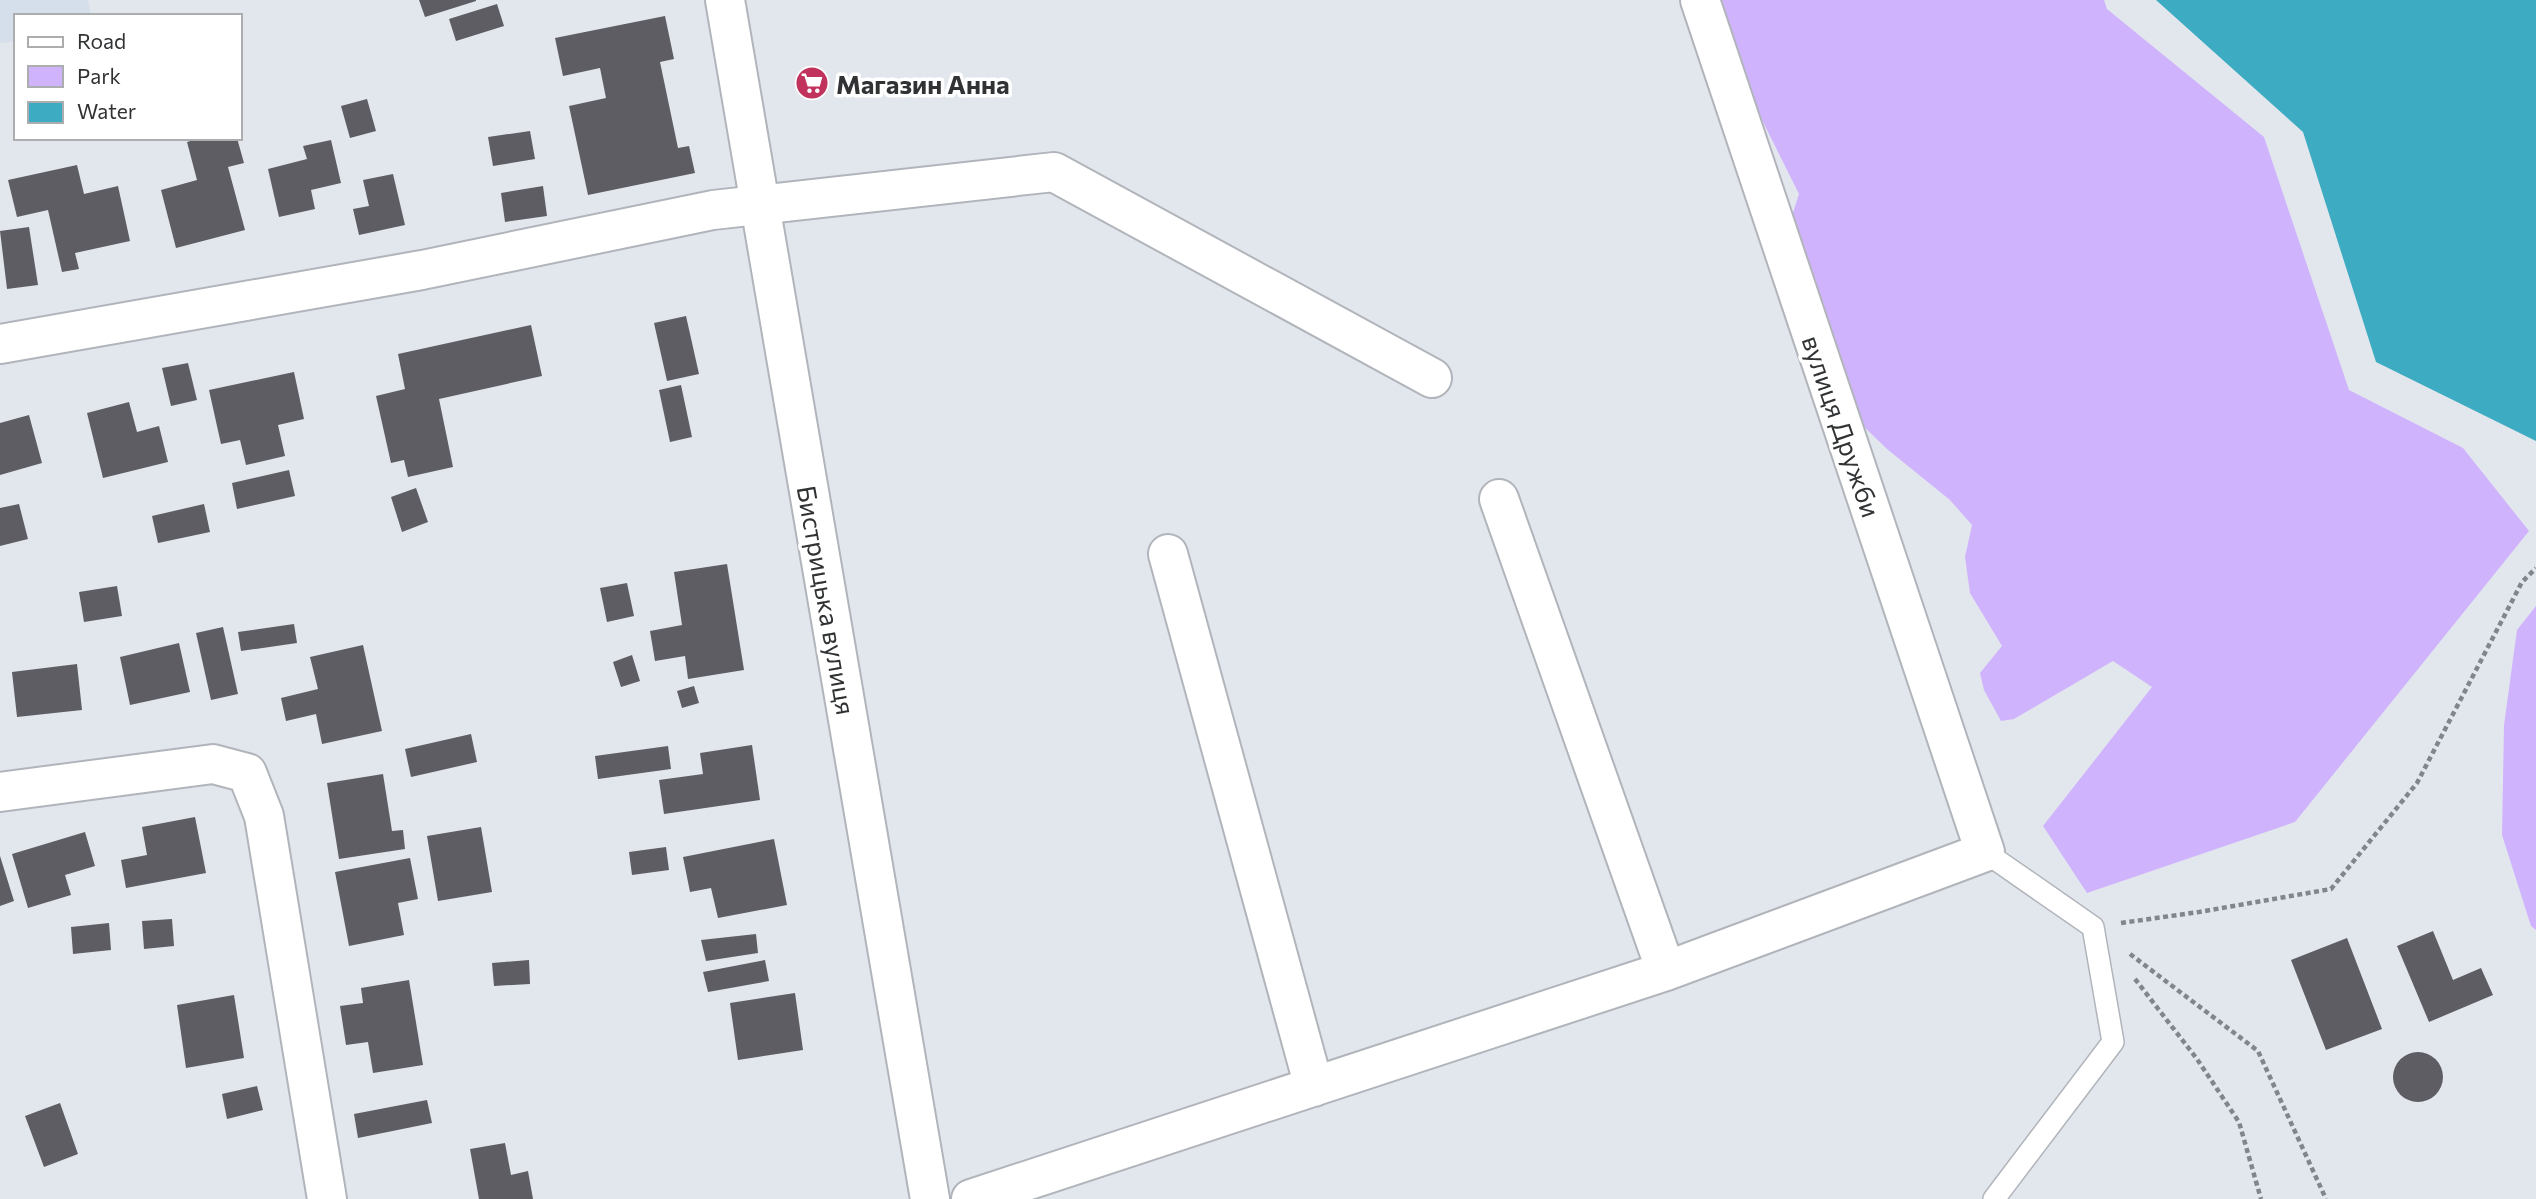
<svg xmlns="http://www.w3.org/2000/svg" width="2536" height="1199" font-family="Commissioner,sans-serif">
<rect width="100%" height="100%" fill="#e2e7ed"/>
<path fill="#d5deeb" d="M0,0H88L91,16H16V41L0,43Z"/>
<path fill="#d0b3fd" d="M1715,0H2104L2107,9L2264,137L2349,390L2463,448L2529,531L2295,822L2087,893L2043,826L2152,687L2113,661L2014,719L2001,721L1984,690L1980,673L2002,646L1970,593L1965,557L1972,525L1950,500L1887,449L1855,418L1788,228L1799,194L1756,108Z
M2536,606V930L2531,926L2502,835L2504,725L2517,630Z"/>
<path fill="#3dabc1" d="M2156,0H2536V441L2376,362L2303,132Z"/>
<path fill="#5d5d63" d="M419,0H476V1L425,17Z
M497,4L504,26L456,41L449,19Z
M665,16L674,59L660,62L678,148L689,146L695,173L588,195L569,106L606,98L600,68L563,76L555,38Z
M367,99L376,131L350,138L341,106Z
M530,131L535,159L493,166L488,137Z
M200,138H237L244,163L228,167L245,230L176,248L161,190L197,180L187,142Z
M331,140L341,183L311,190L315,209L279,217L268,169L307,159L303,146Z
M77,165L84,194L118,186L130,241L75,253L79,269L62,272L48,210L17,217L8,180Z
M393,174L405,225L359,235L353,209L369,206L363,180Z
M543,186L547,216L505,222L501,193Z
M29,227L38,285L7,289L0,231Z
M686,316L699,374L667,381L654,323Z
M531,325L542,376L439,399L453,467L408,477L404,460L391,463L376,396L405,389L398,354Z
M188,363L197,400L171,406L162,368Z
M294,372L304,419L278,425L285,456L246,465L240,440L221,444L209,390Z
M681,385L692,437L670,442L659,390Z
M129,402L137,432L159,426L168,462L103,478L87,413Z
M29,415L42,463L0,475V423Z
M289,470L295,496L237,509L232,483Z
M416,488L428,522L402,532L391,497Z
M19,504L28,539L0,546V508Z
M204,504L210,532L158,543L152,516Z
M727,564L744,670L688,679L685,656L655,661L650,631L682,625L674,572Z
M627,583L634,616L607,622L600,588Z
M117,586L122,616L84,622L79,592Z
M294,624L297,643L241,651L238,632Z
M223,627L238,694L211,700L196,633Z
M179,643L190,692L130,705L120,657Z
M363,645L382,731L322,744L316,714L286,721L281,698L318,689L310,657Z
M632,655L640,681L621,687L613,662Z
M77,664L82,710L17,717L12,672Z
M694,686L699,703L682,708L677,691Z
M471,734L477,762L411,777L405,749Z
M752,745L760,800L664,814L659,780L703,774L700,753Z
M668,746L671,769L598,779L595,756Z
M383,774L392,831L403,830L405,849L339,859L327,783Z
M195,817L206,873L126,888L121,860L147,855L142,827Z
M481,827L492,892L438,901L427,836Z
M85,832L95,866L65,875L71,895L28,908L12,854Z
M774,839L787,905L718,918L711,888L690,892L683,857Z
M666,847L669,870L632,875L629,852Z
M0,856L14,901L0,906Z
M410,858L418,899L398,903L404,935L349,946L335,872Z
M172,919L174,946L144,949L142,921Z
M109,923L111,950L73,954L71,927Z
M2433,931L2453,980L2481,968L2493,995L2429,1022L2397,946Z
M756,934L758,953L706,961L701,940Z
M2347,938L2382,1029L2326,1050L2291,960Z
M529,960L530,984L494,986L492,963Z
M765,960L769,981L708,992L703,972Z
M409,980L423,1065L373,1073L368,1042L346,1045L340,1006L363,1003L361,988Z
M795,993L803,1050L738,1060L730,1003Z
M234,995L244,1058L186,1068L177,1005Z
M2393 1077a25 25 0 1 1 50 0a25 25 0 1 1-50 0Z
M257,1086L263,1110L227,1119L222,1094Z
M427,1100L432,1123L358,1138L354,1114Z
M60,1103L78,1154L44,1167L25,1116Z
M505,1143L511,1175L528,1171L533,1199H479L470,1149Z"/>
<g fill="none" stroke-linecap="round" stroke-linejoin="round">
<defs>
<path id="lane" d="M1985,852L2093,927L2113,1042L1994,1199"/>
<path id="street" d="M0,344L422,270L713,210L1054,172L1432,378
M1499,499L1666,971
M1168,554L1314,1087
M0,792L213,764L247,773L264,816L327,1199
M971,1199L1666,971L1985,852L1700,0"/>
<path id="secondary" d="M725,0L930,1199"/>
</defs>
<use href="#lane" stroke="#b1b5bb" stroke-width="24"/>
<use href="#street" stroke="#b1b5bb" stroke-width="42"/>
<use href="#secondary" stroke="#b1b5bb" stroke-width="42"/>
<path stroke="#828589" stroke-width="4.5" stroke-dasharray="5 3.5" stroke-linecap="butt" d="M2121,923L2199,912L2331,889L2417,783L2522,582L2536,568
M2130,954L2258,1051L2326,1199
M2135,979L2197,1059L2239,1122L2261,1199"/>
<use href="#lane" stroke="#fff" stroke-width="21"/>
<use href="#street" stroke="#fff" stroke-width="38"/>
<use href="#secondary" stroke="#fff" stroke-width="38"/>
</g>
<defs>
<symbol id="supermarket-disc" viewBox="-11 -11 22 22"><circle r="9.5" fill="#c1325d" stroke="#fff"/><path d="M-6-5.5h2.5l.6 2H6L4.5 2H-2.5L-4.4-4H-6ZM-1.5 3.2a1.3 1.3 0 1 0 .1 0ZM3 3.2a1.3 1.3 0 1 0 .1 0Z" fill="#fff"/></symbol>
</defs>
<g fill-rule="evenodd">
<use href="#supermarket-disc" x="793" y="64" width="38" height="38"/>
</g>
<g text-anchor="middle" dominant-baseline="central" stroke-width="7" stroke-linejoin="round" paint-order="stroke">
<g font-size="26" font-weight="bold" fill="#303234" stroke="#fff" text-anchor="start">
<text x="836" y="83">Магазин Анна</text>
</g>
<g font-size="26" fill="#303234" stroke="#fff">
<text transform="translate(1842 426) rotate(71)">вулиця Дружби</text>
<text transform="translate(827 600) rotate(80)">Бистрицька вулиця</text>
</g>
</g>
<rect x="14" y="14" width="228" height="126" fill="#ffffff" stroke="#acadae" stroke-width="2"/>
<rect x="28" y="37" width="35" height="10" fill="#ffffff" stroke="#acadae" stroke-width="2"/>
<text x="77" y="49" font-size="21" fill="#303234">Road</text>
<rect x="28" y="66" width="35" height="21" fill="#d0b3fd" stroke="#acadae" stroke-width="2"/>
<text x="77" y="84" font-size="21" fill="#303234">Park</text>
<rect x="28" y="102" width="35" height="21" fill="#3dabc1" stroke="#acadae" stroke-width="2"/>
<text x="77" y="119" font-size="21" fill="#303234">Water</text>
</svg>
